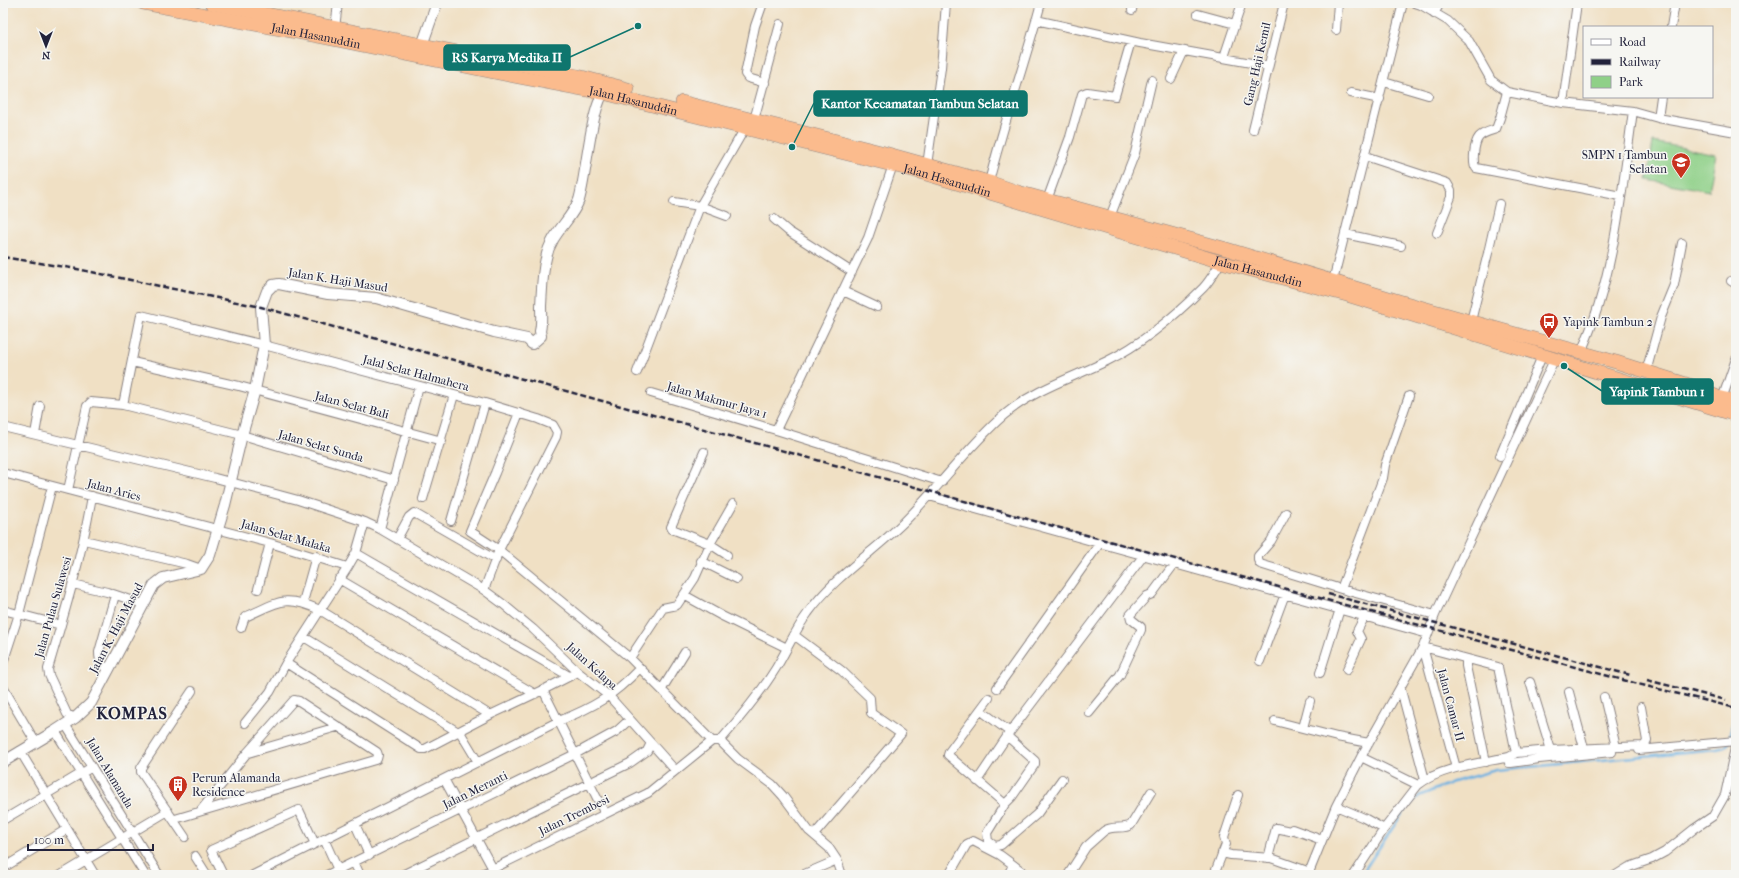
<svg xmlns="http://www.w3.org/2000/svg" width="1739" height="878" font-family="'IM FELL French Canon',serif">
<rect width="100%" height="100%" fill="#f6f6f2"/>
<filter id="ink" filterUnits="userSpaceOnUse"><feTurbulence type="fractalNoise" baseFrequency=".025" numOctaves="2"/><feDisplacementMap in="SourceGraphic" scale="8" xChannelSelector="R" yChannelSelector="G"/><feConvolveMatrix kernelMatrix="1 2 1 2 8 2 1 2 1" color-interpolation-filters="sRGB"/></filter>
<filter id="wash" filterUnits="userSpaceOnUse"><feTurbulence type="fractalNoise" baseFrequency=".012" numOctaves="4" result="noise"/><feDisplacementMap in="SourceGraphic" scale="16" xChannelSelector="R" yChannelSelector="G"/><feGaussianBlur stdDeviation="0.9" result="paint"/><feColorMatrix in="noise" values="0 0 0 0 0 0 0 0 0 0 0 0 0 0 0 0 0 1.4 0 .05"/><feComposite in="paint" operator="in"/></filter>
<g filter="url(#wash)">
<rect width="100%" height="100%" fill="#f0e0c4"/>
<path fill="#8fd088" stroke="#587962" d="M1653,142L1716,154L1709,191L1647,180Z"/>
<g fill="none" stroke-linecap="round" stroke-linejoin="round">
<path stroke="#6bb1e2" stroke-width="2.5" d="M1361,875L1402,814L1419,796L1453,782L1496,770L1717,749L1725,747L1728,744L1735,718"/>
</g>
</g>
<g filter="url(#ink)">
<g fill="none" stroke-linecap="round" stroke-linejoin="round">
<defs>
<path id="minor" d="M763,3L755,26L745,74L748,78L765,83
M1415,3L1421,5L1448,21L1469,41L1491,80L1507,92L1563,103L1633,111L1658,118L1736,132
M1132,10L1133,3
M1198,14L1235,24
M1434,14L1440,3
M1036,20L1140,43L1268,66
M1671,27L1675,3
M335,28L338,3
M1336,30L1338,3
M1224,57L1242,3
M1171,79L1184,51
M1384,82L1428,95
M1507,92L1500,118L1496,129C1490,131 1482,133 1479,137C1474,143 1472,163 1476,168L1621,196
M1351,93L1380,99
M1563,103L1577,3
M1658,118L1661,97
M754,120L780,24
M1253,130L1284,3
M1365,156L1447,183L1451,190V197L1437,233
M927,165L941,68L946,3
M989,182C1004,122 1025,63 1041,3
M1047,200L1070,137L1082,94L1087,92L1115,96L1131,41
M674,202L700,206L727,216
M1110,217L1135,153L1152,80
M774,219L788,231L852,272
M1345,234L1401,246
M1333,281L1403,3
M1731,281L1736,284
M843,291L877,307
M1471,321L1488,253L1499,204
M1581,352C1614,279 1622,190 1633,111
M132,362L239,386L442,441
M637,372L700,206L745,128
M1646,372L1661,317L1674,285L1682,243
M651,393L776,430L942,482
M1722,399L1736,359
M123,405L141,315L264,345L485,403L538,419L553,425L557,432L556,437L499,550L484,590
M519,413L495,473L470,531L499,550L630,658L712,741
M3,427L215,478L298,500L365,522L380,529L484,590L503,604L533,629L578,672L609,696L675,770
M776,430L868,238L893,165
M35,434L40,406
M704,452L671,527L672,529L710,544L727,555
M1500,456L1542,356
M3,473L270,543L347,567
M68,490L87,406L91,402L123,405L242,435L394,480
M929,496L1428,634
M423,499L454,395
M1286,513L1271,541L1258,556V560L1260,564L1341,589L1435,615
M451,521L485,403
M380,529L419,386
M397,539L409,517L414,513L496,560
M84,540L187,564L201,569
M356,553L569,676
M701,561L737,579
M339,579L535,694
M73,584L107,592L143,604
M258,589L270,543
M1341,589L1383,478L1385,465L1409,396
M684,595L722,616L787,648
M303,602L316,556
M3,610L61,625
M241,628L245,617C279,602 284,594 320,610L490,715
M794,635L842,671L870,698L871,713L901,734L814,835
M304,637L458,732
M1423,647L1456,768
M1423,647L1468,659
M630,658L663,608L677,605L695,578L710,544L733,504
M1260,661L1285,594
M3,663L19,614L52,486
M286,663L421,749H425L490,715L543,690L578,672
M109,670C101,664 99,661 99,652L115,595
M1347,670L1361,639L1357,631L1365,616
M1320,673L1340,609
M1530,682L1551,750
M3,687L36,743
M997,688L1100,543
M662,689L685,652
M543,690L605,814
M1401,690L1425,780
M1569,692L1584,748
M1604,697L1616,747
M989,698L949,752L948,755L1005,804L1012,797L1035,764V761L1007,736
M980,710L1010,732
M1089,713L1120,675L1141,630V627L1131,619L1130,615L1147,596L1152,594L1175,563
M75,718L67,714L49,675L48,669C65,612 82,555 92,496
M1275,721L1337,737L1369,743
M245,723L270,692L286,663L348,567L356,553L365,522
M65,724L159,875
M1303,728L1310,701
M55,731L145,875
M460,732L478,762
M720,741C740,718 760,694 776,668C787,650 795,630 808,613C834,577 871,554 903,523C938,489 967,447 1004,415C1035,389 1072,378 1107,361C1142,344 1175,316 1203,288C1210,281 1215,271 1221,262
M1639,750L1736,741
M20,751L95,875
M248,753L337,727
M1361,757L1418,785
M1509,757V763H1511L1539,759L1612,752
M1486,762L1466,666V662L1468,659L1498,667L1516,753
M444,779L493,869
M977,781L1010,732L1144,555
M1005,804L987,833L988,841L995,846L1001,845L1037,814L1062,779
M1336,806L1364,818L1384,829
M175,819L375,760L377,759L378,755L377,752L299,701L294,700L247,753L201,810
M3,820L92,767
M355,824L369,855
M185,837L141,772V768L192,691
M324,839L338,870
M1222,853L1231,855L1271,858L1310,872
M195,856L207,875
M1268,858L1276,828L1290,831L1292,829L1322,840
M354,862L360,875
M3,868L67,829
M61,875L168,811
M223,875L211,850L299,810L315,844
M253,875L559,721C594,707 613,696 639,669
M327,875L575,754L617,731L629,720
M402,875L630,763L647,751L651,743
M480,875L648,793L712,741H720L738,759L772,784L783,796L809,831L829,848L837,860L842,875
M802,875L837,860
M949,875L967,844L973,841L1000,855L1027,875
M1008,875L1013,865
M1068,875L1086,847L1104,831C1112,825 1123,830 1131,825L1151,792
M1214,875L1226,844L1224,837L1238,795
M1308,875L1336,806L1361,757L1423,647L1435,615L1554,360
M1354,875L1384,829L1418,785C1441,767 1481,763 1509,757L1516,753L1551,750L1643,746L1645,745L1647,741L1641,707
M1616,875L1629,867L1652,859L1665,852L1694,829L1713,816L1725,795L1736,743"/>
<path id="tertiary" d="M420,51L437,3
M3,762L55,731L75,718L91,703L154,585L163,578L201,569L210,555L225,505L242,435L255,390L264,345L261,307L267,291L273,285L279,284L328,294L376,298L494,332L527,339L532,344L541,336L540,331C542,323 541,314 541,306C542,290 542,273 546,258C551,233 571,221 579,200C587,174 590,105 607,88"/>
<g id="trunk">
<path id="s1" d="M143,3L323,37L518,77L603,93L916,171L1221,262L1347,295L1736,415"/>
<path d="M211,3L578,76L628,89"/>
<path d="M682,102L881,152L989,182L1018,192L1223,248L1402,302L1616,362L1702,389C1713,397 1723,399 1736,401"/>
</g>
</defs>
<use href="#minor" stroke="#898180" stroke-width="10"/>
<use href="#tertiary" stroke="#898180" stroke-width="12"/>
<use href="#trunk" stroke="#898180" stroke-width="14"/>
<use href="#minor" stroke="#fff" stroke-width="8"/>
<use href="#tertiary" stroke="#fff" stroke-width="10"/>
<use href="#trunk" stroke="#fbbb8d" stroke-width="13"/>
<path stroke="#22223b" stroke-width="2.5" stroke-dasharray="6 3" stroke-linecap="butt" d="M3,257L77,269L261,307L933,492L1016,516L1638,684L1736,708
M1328,594L1630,675
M1647,680L1726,700"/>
</g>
</g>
<defs>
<symbol id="school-pin" viewBox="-11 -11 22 30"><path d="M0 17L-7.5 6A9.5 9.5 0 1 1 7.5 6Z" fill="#c8321e" stroke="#f6f6f2"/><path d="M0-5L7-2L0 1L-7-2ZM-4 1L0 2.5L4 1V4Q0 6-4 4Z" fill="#fff"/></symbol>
<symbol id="bus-pin" viewBox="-11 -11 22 30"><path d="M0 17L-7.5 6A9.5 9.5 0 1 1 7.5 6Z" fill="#c8321e" stroke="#f6f6f2"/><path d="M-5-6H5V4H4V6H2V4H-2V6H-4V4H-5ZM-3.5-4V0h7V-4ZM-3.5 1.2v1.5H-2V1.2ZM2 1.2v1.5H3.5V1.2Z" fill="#fff"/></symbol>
<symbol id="building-pin" viewBox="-11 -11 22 30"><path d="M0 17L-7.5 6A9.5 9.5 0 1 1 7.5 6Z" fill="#c8321e" stroke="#f6f6f2"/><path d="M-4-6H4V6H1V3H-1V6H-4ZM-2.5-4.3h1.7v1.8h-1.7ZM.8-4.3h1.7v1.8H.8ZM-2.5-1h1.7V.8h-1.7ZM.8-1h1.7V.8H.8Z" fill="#fff"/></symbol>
</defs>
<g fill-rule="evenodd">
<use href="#school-pin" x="1670" y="151" width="22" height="30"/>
<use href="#bus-pin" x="1538" y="311" width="22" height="30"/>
<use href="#building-pin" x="167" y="774" width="22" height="30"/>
</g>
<g text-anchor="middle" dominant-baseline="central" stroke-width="3" stroke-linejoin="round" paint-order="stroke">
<g font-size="12" fill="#22223b" stroke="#f6f6f2">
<text stroke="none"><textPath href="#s1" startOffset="176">Jalan Hasanuddin</textPath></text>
<text transform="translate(1257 64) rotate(-77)">Gang Haji Kemil</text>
<text stroke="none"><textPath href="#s1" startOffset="500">Jalan Hasanuddin</textPath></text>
<text stroke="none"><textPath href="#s1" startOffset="824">Jalan Hasanuddin</textPath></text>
<text stroke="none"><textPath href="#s1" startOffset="1148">Jalan Hasanuddin</textPath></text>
<text transform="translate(338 280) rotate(9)">Jalan K. Haji Masud</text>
<text transform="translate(416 373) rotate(15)">Jalal Selat Halmahera</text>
<text transform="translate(717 400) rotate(16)">Jalan Makmur Jaya 1</text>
<text transform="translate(352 405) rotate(15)">Jalan Selat Bali</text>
<text transform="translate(321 446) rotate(16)">Jalan Selat Sunda</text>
<text transform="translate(114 490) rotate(15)">Jalan Aries</text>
<text transform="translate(286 536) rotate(16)">Jalan Selat Malaka</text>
<text transform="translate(53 607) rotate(-74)">Jalan Pulau Sulawesi</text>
<text transform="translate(116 628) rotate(-62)">Jalan K. Haji Masud</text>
<text transform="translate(592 666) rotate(42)">Jalan Kelapa</text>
<text transform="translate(1451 705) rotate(75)">Jalan Camar II</text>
<text transform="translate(110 773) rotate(59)">Jalan Alamanda</text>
<text transform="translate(475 790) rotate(-26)">Jalan Meranti</text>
<text transform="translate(574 815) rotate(-26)">Jalan Trembesi</text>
</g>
<g font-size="12" fill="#22223b" stroke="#f6f6f2" text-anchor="start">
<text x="1667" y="155" text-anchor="end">SMPN 1 Tambun<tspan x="1667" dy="14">Selatan</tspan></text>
<text x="1563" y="322">Yapink Tambun 2</text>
<text x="192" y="778">Perum Alamanda<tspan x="192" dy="14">Residence</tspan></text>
</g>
<g font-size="16" font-weight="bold" letter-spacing="1" fill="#22223b" stroke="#f6f6f2">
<text x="132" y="713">KOMPAS</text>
</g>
</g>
<path fill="none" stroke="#0f766e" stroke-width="1.5" d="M638 26L570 57M792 147L814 103M1564 366L1602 391"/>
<g fill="#0f766e" stroke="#f6f6f2" stroke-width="1.5">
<circle cx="638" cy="26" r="4"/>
<circle cx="792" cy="147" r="4"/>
<circle cx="1564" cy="366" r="4"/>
</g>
<g fill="#0f766e" stroke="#0f766e" stroke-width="1.5">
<rect x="444" y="45" width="126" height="25" rx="4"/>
<rect x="814" y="91" width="213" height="25" rx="4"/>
<rect x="1602" y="379" width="111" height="25" rx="4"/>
</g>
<g font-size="13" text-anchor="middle" font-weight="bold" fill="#fff">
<text x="507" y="62">RS Karya Medika II</text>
<text x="920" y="108">Kantor Kecamatan Tambun Selatan</text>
<text x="1657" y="396">Yapink Tambun 1</text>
</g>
<rect width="1739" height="878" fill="none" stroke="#f6f6f2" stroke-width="16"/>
<rect x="1583" y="26" width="130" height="72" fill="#f6f6f2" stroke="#a1a1a9"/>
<rect x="1591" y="39" width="20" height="6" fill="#ffffff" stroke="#a1a1a9"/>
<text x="1619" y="46" font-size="12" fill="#22223b">Road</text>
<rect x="1591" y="59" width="20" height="6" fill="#22223b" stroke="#a1a1a9"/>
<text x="1619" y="66" font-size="12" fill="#22223b">Railway</text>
<rect x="1591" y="76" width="20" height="12" fill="#8fd088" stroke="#a1a1a9"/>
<text x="1619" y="86" font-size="12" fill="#22223b">Park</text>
<g transform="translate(46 46) rotate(180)" stroke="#f6f6f2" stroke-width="3" paint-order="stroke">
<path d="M0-3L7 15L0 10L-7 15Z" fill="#22223b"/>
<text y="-6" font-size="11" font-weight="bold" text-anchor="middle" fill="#22223b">N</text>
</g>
<path d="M28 844v6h125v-6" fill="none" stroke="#22223b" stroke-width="2"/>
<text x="34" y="844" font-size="12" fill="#22223b" stroke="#f6f6f2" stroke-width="3" paint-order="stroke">100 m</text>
</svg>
